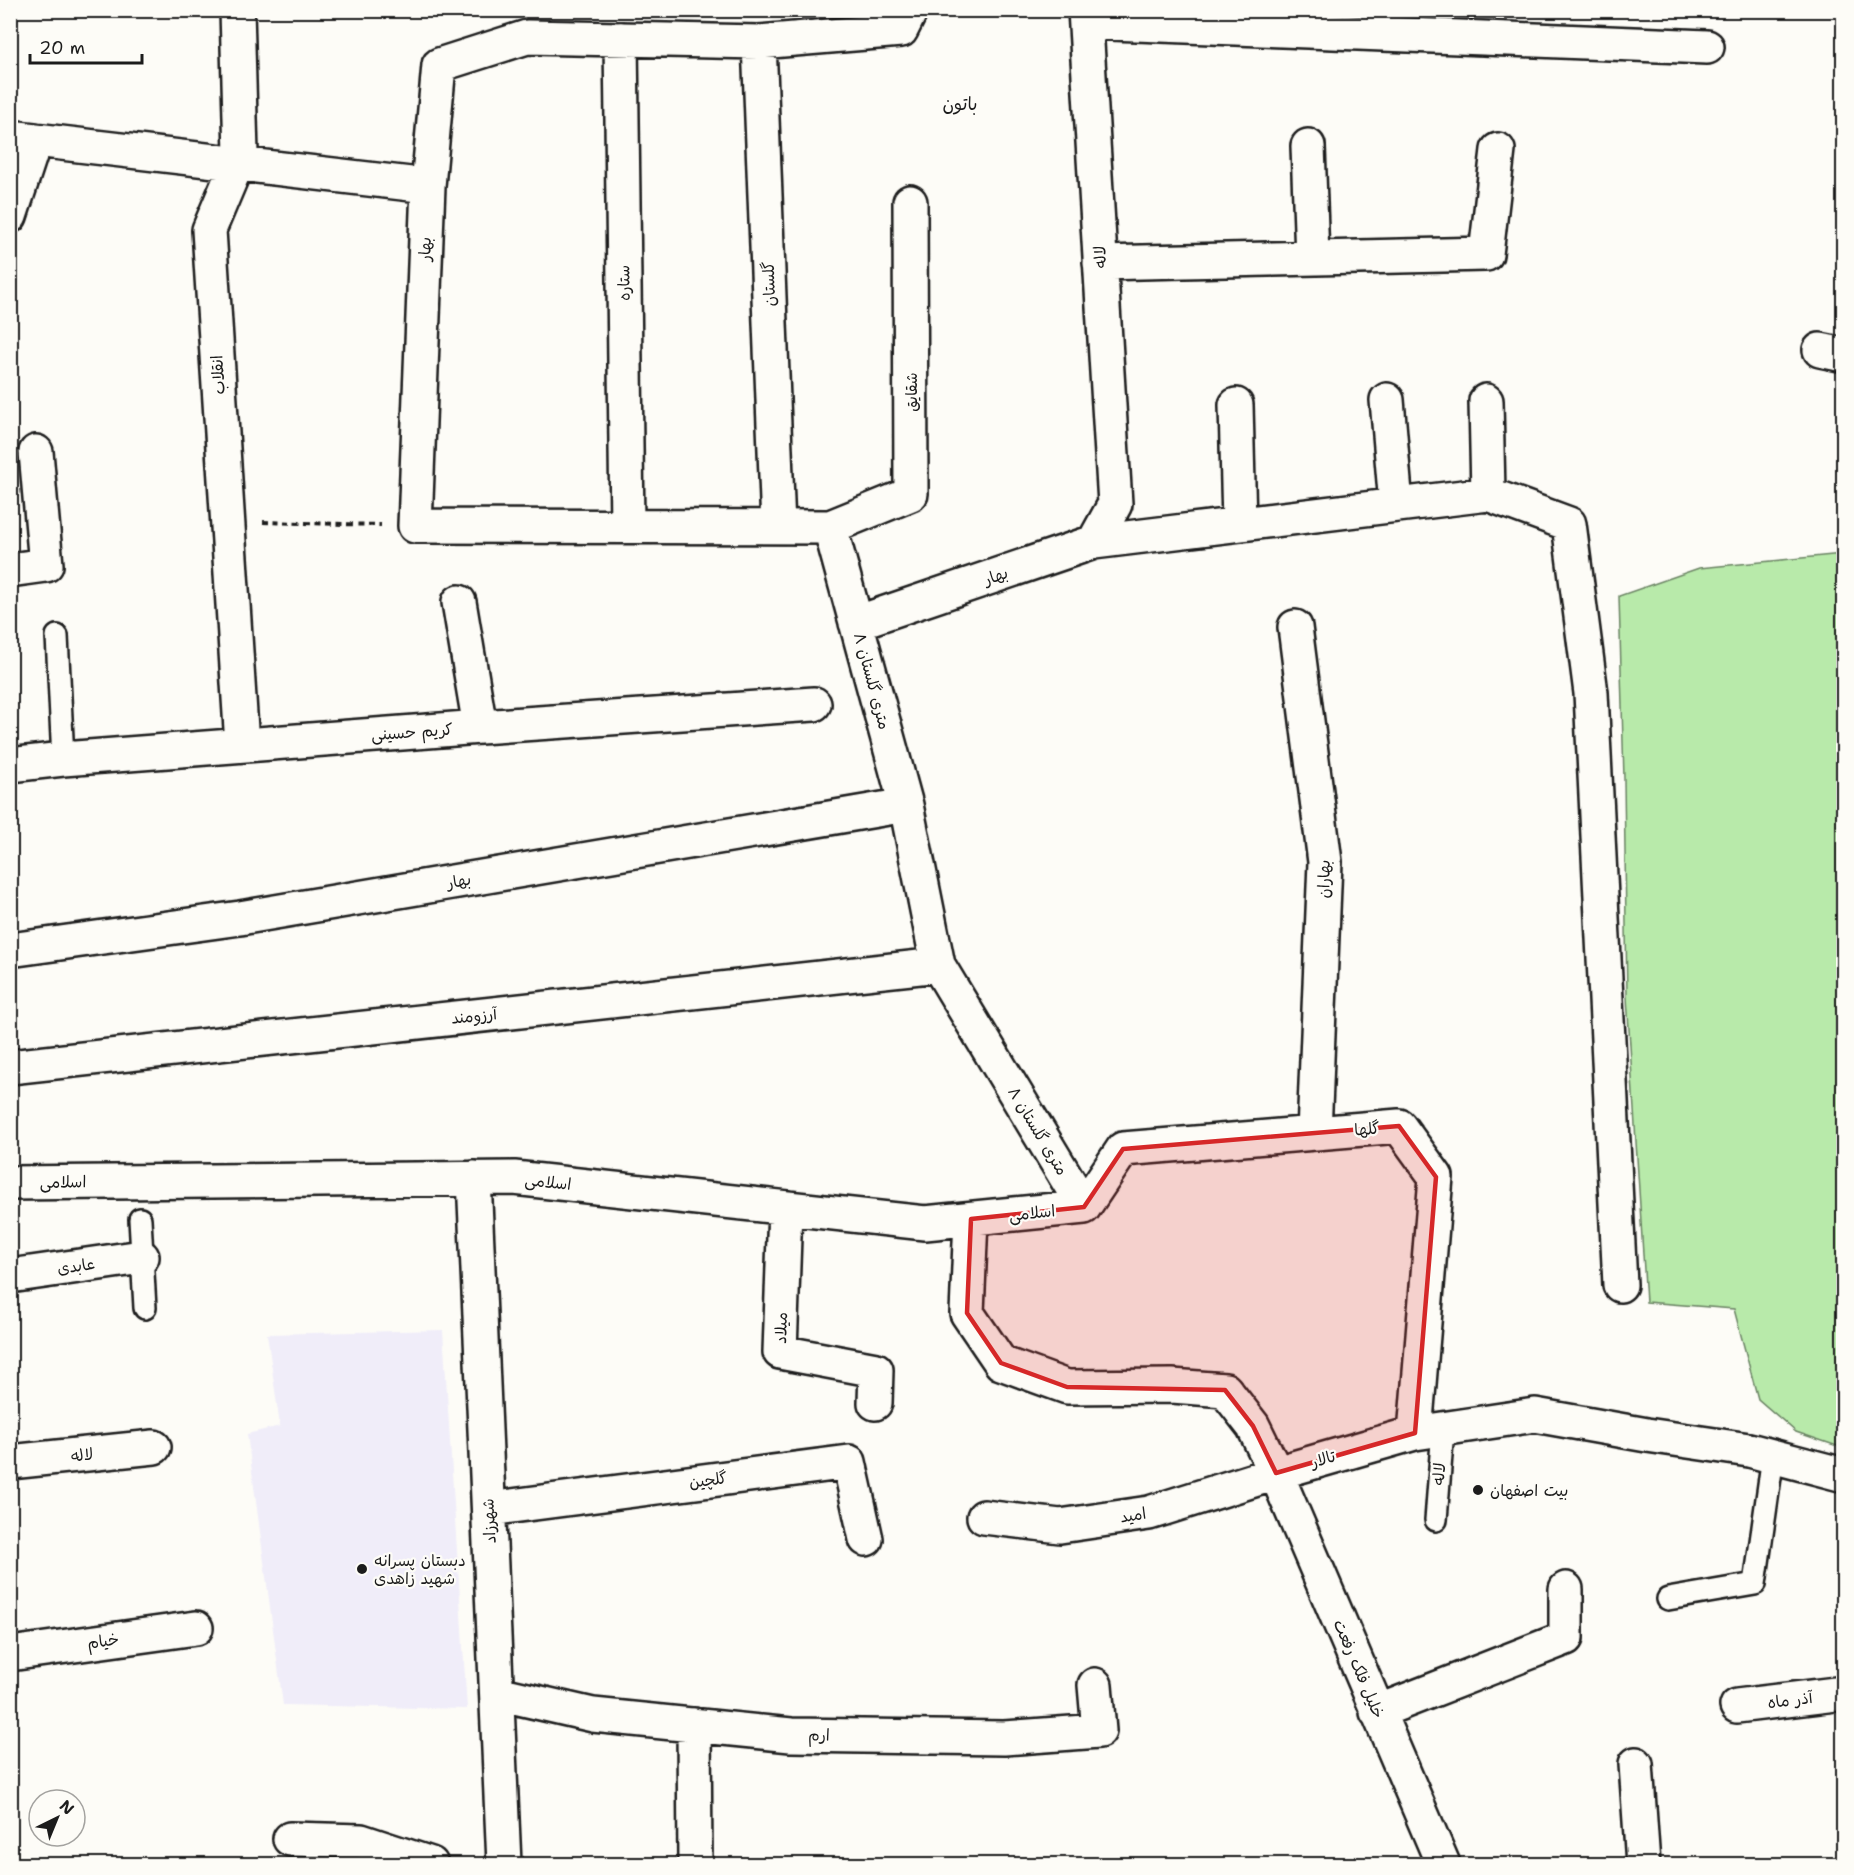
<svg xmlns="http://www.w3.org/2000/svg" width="1854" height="1875" font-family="'Shantell Sans','Playpen Sans Arabic',sans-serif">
<rect width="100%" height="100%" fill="#fdfcf7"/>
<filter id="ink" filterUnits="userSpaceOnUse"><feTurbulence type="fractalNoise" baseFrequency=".0167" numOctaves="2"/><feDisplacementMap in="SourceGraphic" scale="12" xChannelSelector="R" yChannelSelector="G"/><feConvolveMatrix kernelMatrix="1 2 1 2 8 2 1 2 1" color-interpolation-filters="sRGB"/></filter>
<g filter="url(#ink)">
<path fill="#f0edf9" d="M443,1330L467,1709L283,1705L247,1434L280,1426L267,1334Z"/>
<path fill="#b8eaaa" stroke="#6a8363" stroke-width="1.5" d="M1843,554H1844L1843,1448L1796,1432L1758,1399L1734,1309L1646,1302L1627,997L1624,779L1619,596L1699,568Z"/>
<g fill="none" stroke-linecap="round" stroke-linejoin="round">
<defs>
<path id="service" d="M57,636L63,759
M140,1219L145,1308
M1436,1520L1443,1429
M1668,1599L1755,1584L1773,1456"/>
<path id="minor" d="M237,10L241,154L209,230L242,745
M911,10L901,30L759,42L527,37L439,65L428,186L415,526L830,527L906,805L938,965L1084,1207
M1086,22L1707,47
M621,39L627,526
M759,42L778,527
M10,137L428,186
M1308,146L1312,258
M10,216L35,140
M1100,263L1486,254L1498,150
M1820,350L1844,355
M1387,400L1396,505
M1236,405L1239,524
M1488,494L1569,524L1591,693L1620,1285
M830,527L911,494L910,202
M1094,542L1488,494L1486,401
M10,570L46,565L36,452
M459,602L480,727
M856,623L1094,542L1115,504L1085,10
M1295,627L1325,862L1314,1133
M10,765L63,759L480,727L814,704
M10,950L240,918L906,805
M10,1067L938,965
M474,1178L504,1864
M10,1183L514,1178L925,1223L1084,1207
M1084,1207L1123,1149L1399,1126L1436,1177L1415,1433
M785,1208L780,1352L876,1370L875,1403
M971,1219L967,1313L1001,1363L1067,1387L1172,1386L1225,1390L1253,1426L1276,1473L1443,1864
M10,1276L142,1257
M10,1462L154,1447
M489,1509L849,1462L866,1539
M984,1517L1060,1526L1149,1513L1276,1473L1415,1433L1535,1415L1647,1435L1749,1450L1844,1475
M10,1654L196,1628
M497,1693L593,1715L791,1735L1004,1738L1099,1731L1095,1685
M1737,1706L1844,1693
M1377,1712L1566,1638V1589
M694,1725L695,1864
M1636,1764L1643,1864
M290,1839L361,1841L431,1864"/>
</defs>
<use href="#service" stroke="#1c1c1c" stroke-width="26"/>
<use href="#minor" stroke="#1c1c1c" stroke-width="38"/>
<path stroke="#1c1c1c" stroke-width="4" stroke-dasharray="6 4.5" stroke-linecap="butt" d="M263,522L381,525"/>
<use href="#service" stroke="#fdfcf7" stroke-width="21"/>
<use href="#minor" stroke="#fdfcf7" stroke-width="33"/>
</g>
</g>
<path fill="#d62828" fill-opacity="0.2" stroke="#d62828" stroke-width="4.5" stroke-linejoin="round" d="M1399,1126L1436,1177L1415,1433L1276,1473L1253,1426L1225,1390L1067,1387L1001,1363L967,1313L971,1219L1084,1207L1123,1149Z"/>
<g fill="#1c1c1c" stroke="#fdfcf7" stroke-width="2">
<circle cx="1478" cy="1490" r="6"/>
<circle cx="362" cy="1569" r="6"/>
</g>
<g text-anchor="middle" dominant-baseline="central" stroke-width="4.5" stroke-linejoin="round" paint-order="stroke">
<g font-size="16" fill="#1c1c1c" stroke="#fdfcf7">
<text transform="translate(425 249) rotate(-88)">بهار</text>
<text transform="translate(1100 257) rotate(-93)">لاله</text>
<text transform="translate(624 283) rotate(-91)">ستاره</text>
<text transform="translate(769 284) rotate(-92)">گلستان</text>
<text transform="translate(218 375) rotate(-94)">انقلاب</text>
<text transform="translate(911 392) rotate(-90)">شقایق</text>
<text transform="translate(996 576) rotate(-19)">بهار</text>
<text transform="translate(872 681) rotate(75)">۸ متری گلستان</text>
<text transform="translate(412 732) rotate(-4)">کریم حسینی</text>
<text transform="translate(1324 879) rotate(-89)">بهاران</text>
<text transform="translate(459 881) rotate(-10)">بهار</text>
<text transform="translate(474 1016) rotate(-6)">آرزومند</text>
<text transform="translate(1367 1129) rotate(-5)">گلها</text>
<text transform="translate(1038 1131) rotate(59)">۸ متری گلستان</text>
<text transform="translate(63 1182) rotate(-1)">اسلامی</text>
<text transform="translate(548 1182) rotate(6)">اسلامی</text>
<text transform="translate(1032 1213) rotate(-6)">اسلامی</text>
<text transform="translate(76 1266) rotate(-8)">عابدی</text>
<text transform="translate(781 1328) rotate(-88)">میلاد</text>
<text transform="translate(82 1455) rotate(-6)">لاله</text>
<text transform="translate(1323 1459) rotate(-16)">تالار</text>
<text transform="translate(1439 1474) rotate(-85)">لاله</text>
<text transform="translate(708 1480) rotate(-7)">گلچین</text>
<text transform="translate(1133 1515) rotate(-9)">امید</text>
<text transform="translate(489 1521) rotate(-93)">شهرزاد</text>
<text transform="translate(103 1641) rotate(-8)">خیام</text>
<text transform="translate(1359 1669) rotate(67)">خلیل فلک رفعت</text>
<text transform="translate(1790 1700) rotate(-7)">آذر ماه</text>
<text transform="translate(819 1735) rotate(1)">ارم</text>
</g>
<g font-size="16" fill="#1c1c1c" stroke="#fdfcf7" text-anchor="start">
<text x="1490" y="1490">بيت اصفهان</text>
<text x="374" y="1560">دبستان پسرانه<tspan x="374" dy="18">شهید زاهدی</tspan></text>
</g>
<g font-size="18" fill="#1c1c1c" stroke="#fdfcf7">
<text x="960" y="104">باتون</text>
</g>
</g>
<rect width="1854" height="1875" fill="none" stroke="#fdfcf7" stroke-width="36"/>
<rect x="18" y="18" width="1818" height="1839" fill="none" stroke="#1c1c1c" stroke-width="2" filter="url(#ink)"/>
<g transform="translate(57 1818) rotate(43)"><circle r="28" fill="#fdfcf7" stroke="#a3a29f" stroke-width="1.5"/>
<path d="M0-4.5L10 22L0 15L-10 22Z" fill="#1c1c1c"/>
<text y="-9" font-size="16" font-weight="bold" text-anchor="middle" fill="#1c1c1c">N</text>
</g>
<path d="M30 54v9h112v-9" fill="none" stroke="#1c1c1c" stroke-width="3"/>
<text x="39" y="54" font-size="18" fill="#1c1c1c" stroke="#fdfcf7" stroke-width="4.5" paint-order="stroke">20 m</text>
</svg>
